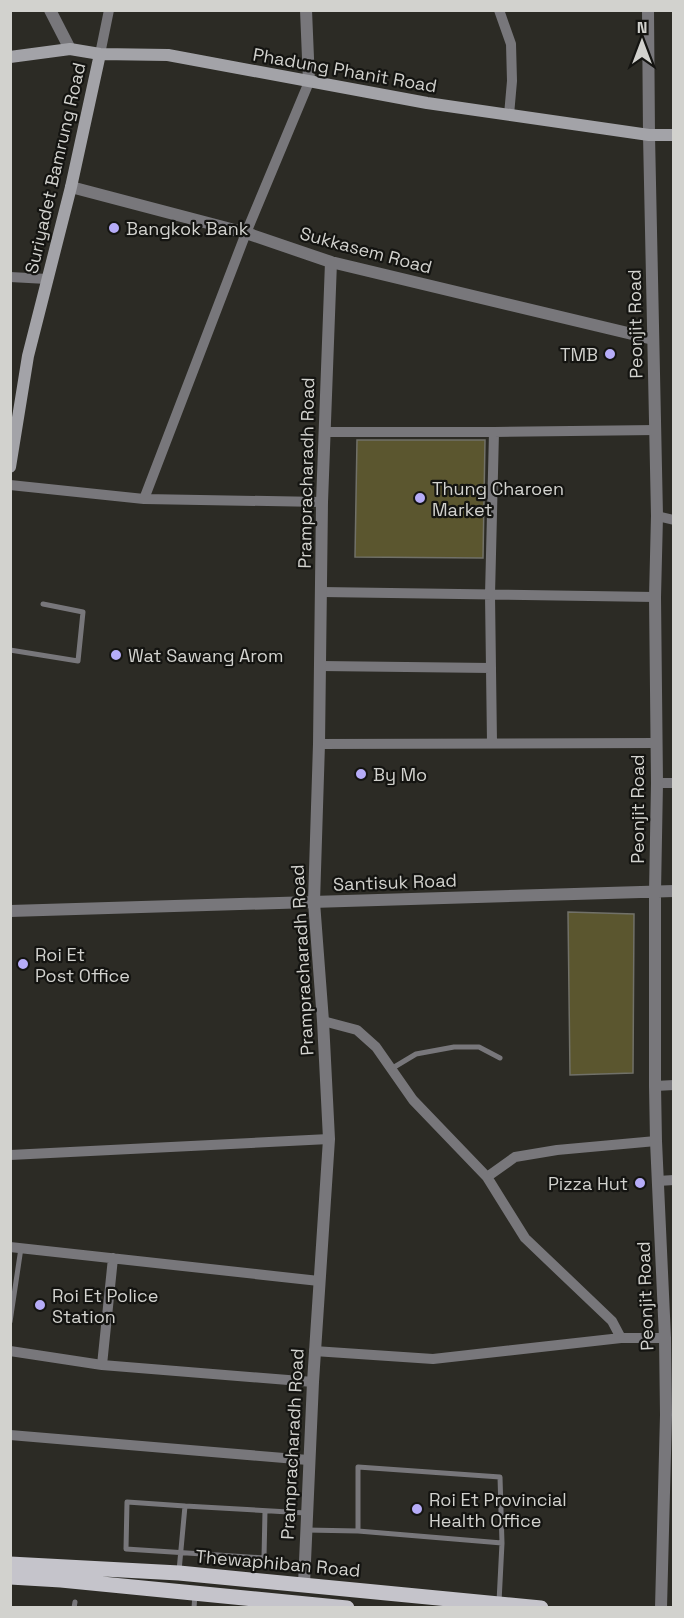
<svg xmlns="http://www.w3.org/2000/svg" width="684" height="1618" font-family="'Space Grotesk',sans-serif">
<rect width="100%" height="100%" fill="#2c2b25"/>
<path fill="#5b562f" stroke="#717169" stroke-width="1.5" d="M357,440H485L483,558L355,557Z
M568,912L634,914L633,1073L570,1075Z"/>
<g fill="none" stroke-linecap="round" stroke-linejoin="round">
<path stroke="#78777b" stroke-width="5" d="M10,650L78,661L83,612L43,604
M391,1069L416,1054L454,1047H479L500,1058
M10,1322L21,1248
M185,1506L127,1502L126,1549L264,1558L265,1511
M306,1530L358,1531L502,1543
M358,1531V1467L500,1477L502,1543L499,1602
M179,1571L185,1506L306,1513
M74,1608L75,1602
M194,1608L195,1594"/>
<path stroke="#78777b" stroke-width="10" d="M499,10L511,44L512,81L509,115
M100,54L109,10
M10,277L47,279
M324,432H494L656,430
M10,485L144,499L322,502
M144,499L246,233L309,82
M657,516L674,520
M322,592L655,597
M321,666L491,668
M492,743L490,595L494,432
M319,744L656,743
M657,783H674
M323,1021L357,1030L376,1047L413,1100L487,1177L525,1238L612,1321L621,1338
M655,1086L674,1085
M10,1155L329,1139
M487,1177L515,1157L557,1150L656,1141
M658,1181L674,1180
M10,1247L319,1281
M10,1351L102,1365L313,1382
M314,1351L433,1359L621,1338H665
M102,1365L113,1258
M10,1435L308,1460"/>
<path stroke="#78777b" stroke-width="12" d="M50,10L70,49
M306,10L309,82
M648,10L649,135L657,516L655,597L657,783L655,892V1086L656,1141L665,1338L666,1415L661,1608
M71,187L246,233L331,262L653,339
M10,911L674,891
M304,1584L313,1382L329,1139L323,1021L314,902L319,744L322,502L331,262"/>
<path stroke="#a3a3a8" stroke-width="12" d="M10,57L70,49L100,54L168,55L427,103L649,135H674
M10,467L28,356L71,187L100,54"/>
<path stroke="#c5c4cb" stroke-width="15" d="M10,1564L179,1573L541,1608
M10,1577L61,1580L347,1608"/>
</g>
<g fill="#b6acf8" stroke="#141411" stroke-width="2">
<circle cx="114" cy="228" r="6"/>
<circle cx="610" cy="354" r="6"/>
<circle cx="420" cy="498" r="6"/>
<circle cx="116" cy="655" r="6"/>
<circle cx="361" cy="774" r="6"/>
<circle cx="23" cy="964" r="6"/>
<circle cx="640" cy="1183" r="6"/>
<circle cx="40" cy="1305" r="6"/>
<circle cx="417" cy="1509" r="6"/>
</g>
<g text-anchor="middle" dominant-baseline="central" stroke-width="4.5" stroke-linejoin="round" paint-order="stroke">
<g font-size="18" fill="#d2d2ce" stroke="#141411">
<text transform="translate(345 70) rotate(10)">Phadung Phanit Road</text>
<text transform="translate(55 168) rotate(-77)">Suriyadet Bamrung Road</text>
<text transform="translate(366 250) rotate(15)">Sukkasem Road</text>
<text transform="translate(635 324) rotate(-91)">Peonjit Road</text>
<text transform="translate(306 473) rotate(-89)">Prampracharadh Road</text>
<text transform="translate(637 809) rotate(-90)">Peonjit Road</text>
<text transform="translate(395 882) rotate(-2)">Santisuk Road</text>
<text transform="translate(302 960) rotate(-93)">Prampracharadh Road</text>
<text transform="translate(645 1296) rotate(-92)">Peonjit Road</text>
<text transform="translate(292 1444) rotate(-87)">Prampracharadh Road</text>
<text transform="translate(278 1563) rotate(5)">Thewaphiban Road</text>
</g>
<g font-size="18" fill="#d2d2ce" stroke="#141411" text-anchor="start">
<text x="126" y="228">Bangkok Bank</text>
<text x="598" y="354" text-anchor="end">TMB</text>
<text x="432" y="488">Thung Charoen<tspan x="432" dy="21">Market</tspan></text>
<text x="128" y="655">Wat Sawang Arom</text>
<text x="373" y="774">By Mo</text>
<text x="35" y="954">Roi Et<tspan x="35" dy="21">Post Office</tspan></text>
<text x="628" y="1183" text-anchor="end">Pizza Hut</text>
<text x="52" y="1295">Roi Et Police<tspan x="52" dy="21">Station</tspan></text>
<text x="429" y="1499">Roi Et Provincial<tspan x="429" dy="21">Health Office</tspan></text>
</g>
</g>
<rect width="684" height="1618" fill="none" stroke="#d2d2ce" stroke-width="24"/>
<g transform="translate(642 42)" stroke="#141411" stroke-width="4.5" paint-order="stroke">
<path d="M0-4.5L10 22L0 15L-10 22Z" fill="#d2d2ce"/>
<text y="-9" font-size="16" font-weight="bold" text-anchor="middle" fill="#d2d2ce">N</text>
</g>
</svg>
